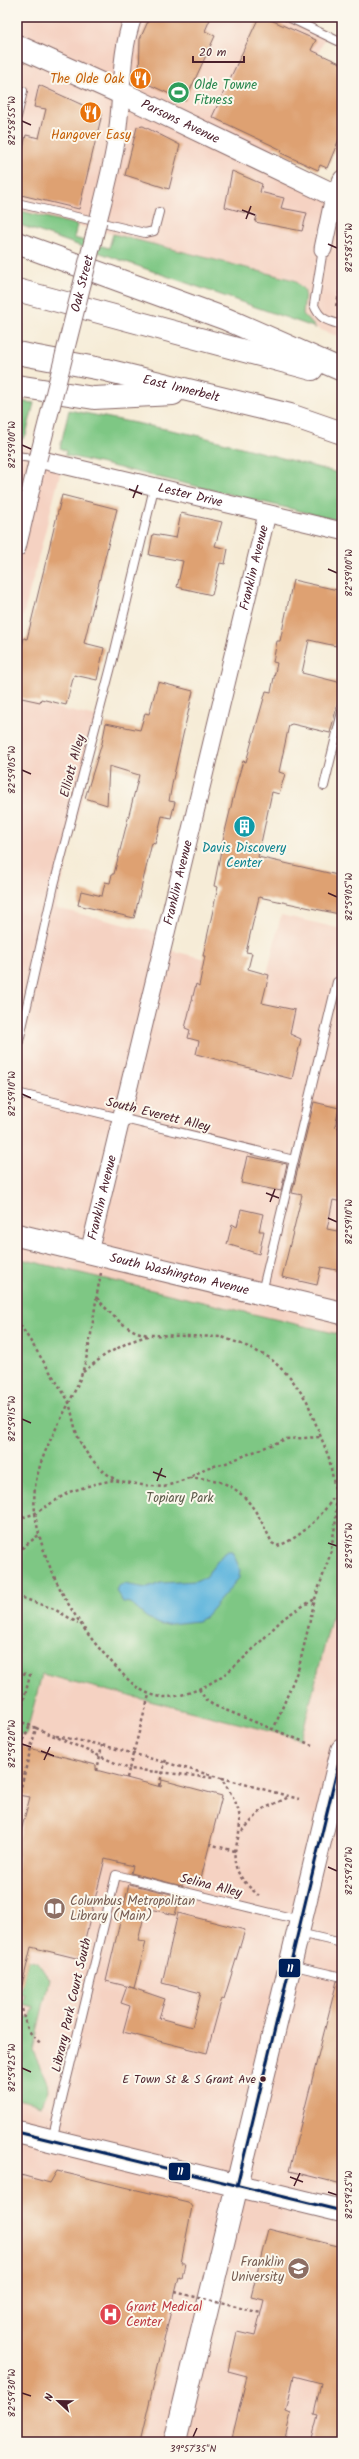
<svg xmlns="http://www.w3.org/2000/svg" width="359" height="2459" font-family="Kalam,sans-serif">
<rect width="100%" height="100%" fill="#fbf7ec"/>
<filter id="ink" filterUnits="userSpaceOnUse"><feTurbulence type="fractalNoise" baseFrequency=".025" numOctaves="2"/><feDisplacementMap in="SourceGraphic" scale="8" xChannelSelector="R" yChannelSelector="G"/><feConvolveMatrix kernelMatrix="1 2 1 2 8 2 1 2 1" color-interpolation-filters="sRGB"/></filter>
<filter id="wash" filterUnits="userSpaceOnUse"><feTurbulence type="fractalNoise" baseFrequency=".012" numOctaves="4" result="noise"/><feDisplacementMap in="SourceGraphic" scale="16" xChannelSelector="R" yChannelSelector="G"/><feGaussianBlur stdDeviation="0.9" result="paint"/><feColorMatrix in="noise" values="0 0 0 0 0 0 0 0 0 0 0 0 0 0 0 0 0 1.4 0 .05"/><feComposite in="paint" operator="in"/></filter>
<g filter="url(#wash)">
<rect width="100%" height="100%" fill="#f6ecd7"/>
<path fill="#f5d2c2" d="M17,17H290L327,34L268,163L342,198V338L316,328L303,314L305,291L294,280L17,210Z
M17,444L65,455L17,640Z
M17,699L101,718L56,908L163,934L161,948L267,974L281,915L342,929V2442H17Z"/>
<path fill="#7ec784" stroke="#647358" d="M17,210L77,225L74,238L109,248L113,234L294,280L305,291L303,314L316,328L17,224Z
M17,401L34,403L26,435L18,444Z
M69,410L196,435L342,474V521L65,455L66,451L60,448Z
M17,1258L342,1335V1576L301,1739L42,1674L26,1735L17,1734Z
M28,1960L38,1963L49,1979L33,2051L47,2082L48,2090L42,2105L17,2099V2015L30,2018L34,2007L23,2004L25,1995H19Z"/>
<path fill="#60b6dd" stroke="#556a84" d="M228,1551H232L240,1569L239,1578L205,1617L198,1621L161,1625L146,1617L130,1603L123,1602L116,1591L118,1586L124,1584L147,1588L161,1583L195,1581L205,1577L224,1553Z"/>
<g id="blocks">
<path fill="#dea172" d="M150,17H211L205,31L215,36L185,101L139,80L140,39Z
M259,17H264L316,40L311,50L342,64V132L327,168L320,165L318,170L281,153L282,150L212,117Z
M39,85L102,114L79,209L17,194V176L26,135L39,138L46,109L34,107Z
M143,126L180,145L169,189L125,175L137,127Z
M232,171L262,184L260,192L284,198L281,208L307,213L302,231L255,222L257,216L225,207Z
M62,495L117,509L84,643L104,648L97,680L74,675L66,705L41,699L40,702L17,697V665L24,638L27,639Z
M181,513L222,522L215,546L228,549L225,564L220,563L212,595L177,587L183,561L149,555L153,534L176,538Z
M293,580L342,591L338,614L342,617L336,646L309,640L302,673L342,683V687L330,733L292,724L289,725L279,772L285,774L279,794L272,792L258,857L342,876V899L339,914L259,897L246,952L252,953L248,969L269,975L262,1003L295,1010L290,1034L301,1039L292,1079L196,1054L199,1041L188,1038L190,1030L185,1028L196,984L199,986L205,956H203L218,887L214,886L223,840L237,782L243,761L246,762L266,691L271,692L277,663L273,662L277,641H280Z
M158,682L193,691L173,779L169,801L175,802L171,818L162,816L155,844L152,843L134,918L78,905L81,891L102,896L105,882L110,883L112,874H114L139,775L109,766L107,805L85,798L102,743L106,723L140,730L145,713L149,714Z
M314,1102L339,1108L335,1127L342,1129V1202L333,1200L327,1229L342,1232V1271L321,1267L317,1285L282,1277L302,1195L292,1193Z
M247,1156L287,1164L281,1191L241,1183Z
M241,1209L263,1214L259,1231H264L259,1254L227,1244L232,1224L237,1227Z
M17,1745L96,1765V1770L161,1787L162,1780L222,1796L200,1882L184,1878L182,1886L131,1873L133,1866L105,1859L80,1959L31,1947L22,1985L17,1984V1846L30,1797L17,1795Z
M129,1884L180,1896L175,1915L146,1908L138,1941L146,1942L134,1988L106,1981Z
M178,1913L245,1930L224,1999L222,1998L207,2053L123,2032L130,2006L121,2003L127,1986L165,1999L159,2018L192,2027L201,1993L162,1983Z
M337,1981H342V2184L289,2171Z
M57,2171L188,2202L192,2207L181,2263H185L182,2278L179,2277L140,2442H17V2174L50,2183Z
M268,2229L342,2247V2442H311L318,2415L314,2414L321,2383L294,2376L286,2412L291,2414L284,2442H231L247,2376L228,2371L237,2332L255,2336L264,2300L251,2297Z"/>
</g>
</g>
<g filter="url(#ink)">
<use href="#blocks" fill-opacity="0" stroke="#866767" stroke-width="1"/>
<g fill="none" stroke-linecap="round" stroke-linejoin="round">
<defs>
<path id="lane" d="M288,17L342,43
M17,117L23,91
M17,203L145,233L154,231L159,212
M323,249L314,305C320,320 328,321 342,325
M17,456L38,459
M324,786L342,712
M17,1050L54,885L112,663L154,488
M17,1093L294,1160
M262,1292L337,982
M299,1933L342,1943
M290,1965L338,1976
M52,2140L116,1875L300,1920"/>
<g id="street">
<path d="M98,221C105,193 113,164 117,135C123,95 119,55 133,17"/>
<path d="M323,249L334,196L342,179"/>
<path id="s1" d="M17,548L38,459L342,531"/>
<path id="s2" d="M89,1252L267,514"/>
</g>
<g id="secondary">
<path id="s3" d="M17,46L121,93L342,199"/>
<path id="s4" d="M17,1235L342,1313"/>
<path d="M17,2132L342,2211"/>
<path d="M175,2442L342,1750"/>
</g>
<g id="highway">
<path d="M17,243L226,319L342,370"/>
<path d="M17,290L312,369"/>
<path id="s5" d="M17,353L106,370L290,415L342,433"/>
<path d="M17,386L94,398L173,394"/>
</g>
</defs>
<use href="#lane" stroke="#866767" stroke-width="10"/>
<use href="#street" stroke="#866767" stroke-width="19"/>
<use href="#secondary" stroke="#866767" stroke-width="24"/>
<use href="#highway" stroke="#866767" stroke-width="24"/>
<path stroke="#866767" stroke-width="2.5" stroke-dasharray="3 3" stroke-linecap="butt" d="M336,306L342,283
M341,928L342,923
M101,1273C94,1304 92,1344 82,1373C69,1410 44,1442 36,1481C25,1536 70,1618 107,1657C127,1679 144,1702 176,1696C210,1690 237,1666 260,1642C269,1634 277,1623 287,1616C296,1610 306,1604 315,1599
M97,1298C111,1315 126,1331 148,1335
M17,1320L68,1400C72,1411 73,1421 76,1431C82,1452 97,1467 114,1479
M83,1372L105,1355L129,1342L150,1335L222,1337L244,1345L270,1358L290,1377L307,1401L329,1458L336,1494V1520L330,1555L315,1599L299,1667L274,1728
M189,1478C238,1477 253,1502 272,1543L277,1546C300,1539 323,1515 335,1495
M17,1519L34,1514L69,1492L95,1484L114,1480L142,1485L164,1487L189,1478L206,1468L226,1463L286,1439L321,1437
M17,1552L40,1534
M17,1596L54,1609L78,1623
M17,1672L30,1675L17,1728
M199,1689L206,1700L213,1705L312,1745
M17,1720L36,1728L17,1803
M36,1728L129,1769L149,1695
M56,1736L102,1745L221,1778C241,1808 244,1816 235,1851
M17,1748L20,1749L30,1725
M97,1771L102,1745
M127,1778L129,1769L215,1778
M222,1778L299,1799
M159,1786L166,1759
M242,1831L263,1809L289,1797
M209,1844L235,1851C232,1872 245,1883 259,1896
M17,2007L22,2008C25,2025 28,2034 42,2044"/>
<use href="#lane" stroke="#fff" stroke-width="8"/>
<use href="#street" stroke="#fff" stroke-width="17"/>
<use href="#secondary" stroke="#fff" stroke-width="22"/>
<use href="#highway" stroke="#fff" stroke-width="22"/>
<defs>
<g id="street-bridge">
<path id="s6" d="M38,459L98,221"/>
</g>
</defs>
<use href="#street-bridge" stroke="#866767" stroke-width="19" stroke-linecap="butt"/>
<path stroke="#866767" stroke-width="2.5" stroke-dasharray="3 3" stroke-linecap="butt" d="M175,2292L261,2313"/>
<use href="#street-bridge" stroke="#fff" stroke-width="17"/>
<defs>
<path id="bus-1" d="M17,2132L342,2211
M237,2186L342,1750"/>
</defs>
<use href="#bus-1" stroke="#fbf7ec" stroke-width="6"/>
<use href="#bus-1" stroke="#00205b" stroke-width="3"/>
</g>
</g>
<path fill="none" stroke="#4a1f2b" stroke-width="1.5" d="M22,121L31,125M242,210L255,215M246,219L251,206M328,244L337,248M22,445L31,449M129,489L142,494M133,498L138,485M328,569L337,573M22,770L31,774M328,893L337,897M22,1094L31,1098M266,1193L279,1198M270,1202L275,1189M328,1218L337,1222M22,1419L31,1423M153,1472L166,1477M157,1481L162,1468M328,1543L337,1546M22,1744L31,1747M41,1751L54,1756M44,1760L50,1747M328,1867L337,1871M22,2068L31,2072M290,2177L303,2182M294,2186L300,2173M328,2192L337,2195M22,2393L31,2396M193,2437L197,2428"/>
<defs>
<symbol id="restaurant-disc" viewBox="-11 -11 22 22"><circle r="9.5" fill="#e8710a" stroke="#fbf7ec"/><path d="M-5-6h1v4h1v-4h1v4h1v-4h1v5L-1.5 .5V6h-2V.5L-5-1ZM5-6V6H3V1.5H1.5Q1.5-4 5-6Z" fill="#fff"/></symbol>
<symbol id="stadium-disc" viewBox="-11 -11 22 22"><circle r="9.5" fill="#2e9e5b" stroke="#fbf7ec"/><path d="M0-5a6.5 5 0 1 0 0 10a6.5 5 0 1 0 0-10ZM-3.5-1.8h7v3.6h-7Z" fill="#fff"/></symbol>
<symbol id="building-disc" viewBox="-11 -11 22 22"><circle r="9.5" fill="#0f9aa8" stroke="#fbf7ec"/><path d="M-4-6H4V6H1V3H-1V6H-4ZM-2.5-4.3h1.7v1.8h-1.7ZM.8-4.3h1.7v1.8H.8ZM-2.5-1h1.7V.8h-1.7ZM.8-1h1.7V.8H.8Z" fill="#fff"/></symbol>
<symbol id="library-disc" viewBox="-11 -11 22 22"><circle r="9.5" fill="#8d6e63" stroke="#fbf7ec"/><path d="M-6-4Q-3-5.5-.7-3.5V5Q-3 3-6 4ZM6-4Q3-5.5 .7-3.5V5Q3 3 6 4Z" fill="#fff"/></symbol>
<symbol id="university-disc" viewBox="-11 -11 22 22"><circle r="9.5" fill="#8d6e63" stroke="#fbf7ec"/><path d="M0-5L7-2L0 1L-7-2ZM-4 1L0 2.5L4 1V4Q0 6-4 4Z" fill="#fff"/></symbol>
<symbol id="hospital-disc" viewBox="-11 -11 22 22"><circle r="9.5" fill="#e0444e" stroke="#fbf7ec"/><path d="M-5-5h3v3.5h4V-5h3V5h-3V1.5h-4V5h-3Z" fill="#fff"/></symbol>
</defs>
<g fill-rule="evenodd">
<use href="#restaurant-disc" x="128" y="66" width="25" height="25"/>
<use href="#stadium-disc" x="166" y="80" width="25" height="25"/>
<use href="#restaurant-disc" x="78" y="100" width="25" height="25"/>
<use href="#building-disc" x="232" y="814" width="25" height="25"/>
<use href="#library-disc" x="42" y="1896" width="25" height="25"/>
<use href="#university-disc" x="286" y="2256" width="25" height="25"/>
<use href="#hospital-disc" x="98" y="2302" width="25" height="25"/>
</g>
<circle fill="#4a1f2b" stroke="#fbf7ec" stroke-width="1.5" cx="263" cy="2079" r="3.5"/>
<g text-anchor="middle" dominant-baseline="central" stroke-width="4" stroke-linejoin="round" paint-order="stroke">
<g font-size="12" fill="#4a1f2b" stroke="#fbf7ec" text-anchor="end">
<text x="256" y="2079">E Town St &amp; S Grant Ave</text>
</g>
<g font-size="13" fill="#c56008" stroke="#fbf7ec" text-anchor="end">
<text x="124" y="79">The Olde Oak</text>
<text x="91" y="135" text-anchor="middle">Hangover Easy</text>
</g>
<g font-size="13" fill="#27864d" stroke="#fbf7ec" text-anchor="start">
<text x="194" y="85">Olde Towne<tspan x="194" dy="15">Fitness</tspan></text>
</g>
<g font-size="13" fill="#4a1f2b" stroke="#fbf7ec">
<text stroke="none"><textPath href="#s3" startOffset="180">Parsons Avenue</textPath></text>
<text stroke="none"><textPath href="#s6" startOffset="181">Oak Street</textPath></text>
<text stroke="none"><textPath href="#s5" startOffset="168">East Innerbelt</textPath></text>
<text stroke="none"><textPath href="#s1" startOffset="248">Lester Drive</textPath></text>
<text stroke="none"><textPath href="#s2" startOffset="704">Franklin Avenue</textPath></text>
<text transform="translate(73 766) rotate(-75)">Elliott Alley</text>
<text stroke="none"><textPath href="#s2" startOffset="380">Franklin Avenue</textPath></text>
<text transform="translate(158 1115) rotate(14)">South Everett Alley</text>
<text stroke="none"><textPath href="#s2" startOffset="56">Franklin Avenue</textPath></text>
<text stroke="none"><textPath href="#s4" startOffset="167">South Washington Avenue</textPath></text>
<text transform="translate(211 1886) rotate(14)">Selina Alley</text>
<text transform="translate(72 2005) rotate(-77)">Library Park Court South</text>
</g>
<g font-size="13" fill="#0d838f" stroke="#fbf7ec">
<text x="244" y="848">Davis Discovery<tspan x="244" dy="15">Center</tspan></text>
</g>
<g font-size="13" fill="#5c5a4a" stroke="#fbf7ec">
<text x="180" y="1498">Topiary Park</text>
</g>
<g font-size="13" fill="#785e54" stroke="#fbf7ec" text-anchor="start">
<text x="70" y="1901">Columbus Metropolitan<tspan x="70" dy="15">Library (Main)</tspan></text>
<text x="284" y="2262" text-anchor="end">Franklin<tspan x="284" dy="15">University</tspan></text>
</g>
<g font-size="13" fill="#be3a42" stroke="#fbf7ec" text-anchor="start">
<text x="126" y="2307">Grant Medical<tspan x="126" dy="15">Center</tspan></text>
</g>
</g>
<g stroke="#fbf7ec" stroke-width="1.5">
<rect x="278" y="1958" width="23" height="20" rx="4" fill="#00205b"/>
<rect x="168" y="2162" width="23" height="19" rx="4" fill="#00205b"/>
</g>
<g font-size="11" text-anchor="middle" font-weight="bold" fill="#fff">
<text x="290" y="1972">11</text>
<text x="180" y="2175">11</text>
</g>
<rect width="359" height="2459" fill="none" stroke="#fbf7ec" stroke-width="44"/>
<g transform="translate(58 2401) rotate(292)" stroke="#fbf7ec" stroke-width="3" paint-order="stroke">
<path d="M0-3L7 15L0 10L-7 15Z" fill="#4a1f2b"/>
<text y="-6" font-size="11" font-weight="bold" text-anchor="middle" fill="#4a1f2b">N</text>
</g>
<path d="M193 56v6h51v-6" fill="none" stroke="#4a1f2b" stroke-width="2"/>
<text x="199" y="56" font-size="12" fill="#4a1f2b" stroke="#fbf7ec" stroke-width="3" paint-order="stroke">20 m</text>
<rect x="22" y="22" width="315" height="2415" fill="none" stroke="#4a1f2b" stroke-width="1.5"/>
<g font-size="10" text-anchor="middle" fill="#4a1f2b">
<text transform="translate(11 121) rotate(-90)" y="4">82°58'55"W</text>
<text transform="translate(348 248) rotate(-90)" y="4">82°58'55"W</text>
<text transform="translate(11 445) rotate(-90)" y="4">82°59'00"W</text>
<text transform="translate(348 573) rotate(-90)" y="4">82°59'00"W</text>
<text transform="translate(11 770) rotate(-90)" y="4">82°59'05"W</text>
<text transform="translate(348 897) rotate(-90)" y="4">82°59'05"W</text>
<text transform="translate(11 1094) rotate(-90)" y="4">82°59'10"W</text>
<text transform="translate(348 1222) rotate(-90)" y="4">82°59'10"W</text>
<text transform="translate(11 1419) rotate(-90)" y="4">82°59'15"W</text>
<text transform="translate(348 1546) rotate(-90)" y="4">82°59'15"W</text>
<text transform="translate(11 1744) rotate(-90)" y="4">82°59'20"W</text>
<text transform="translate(348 1871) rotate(-90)" y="4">82°59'20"W</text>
<text transform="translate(11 2068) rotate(-90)" y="4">82°59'25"W</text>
<text transform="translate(348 2195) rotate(-90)" y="4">82°59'25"W</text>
<text transform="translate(11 2393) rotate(-90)" y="4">82°59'30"W</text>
<text x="193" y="2452">39°57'35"N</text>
</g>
</svg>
